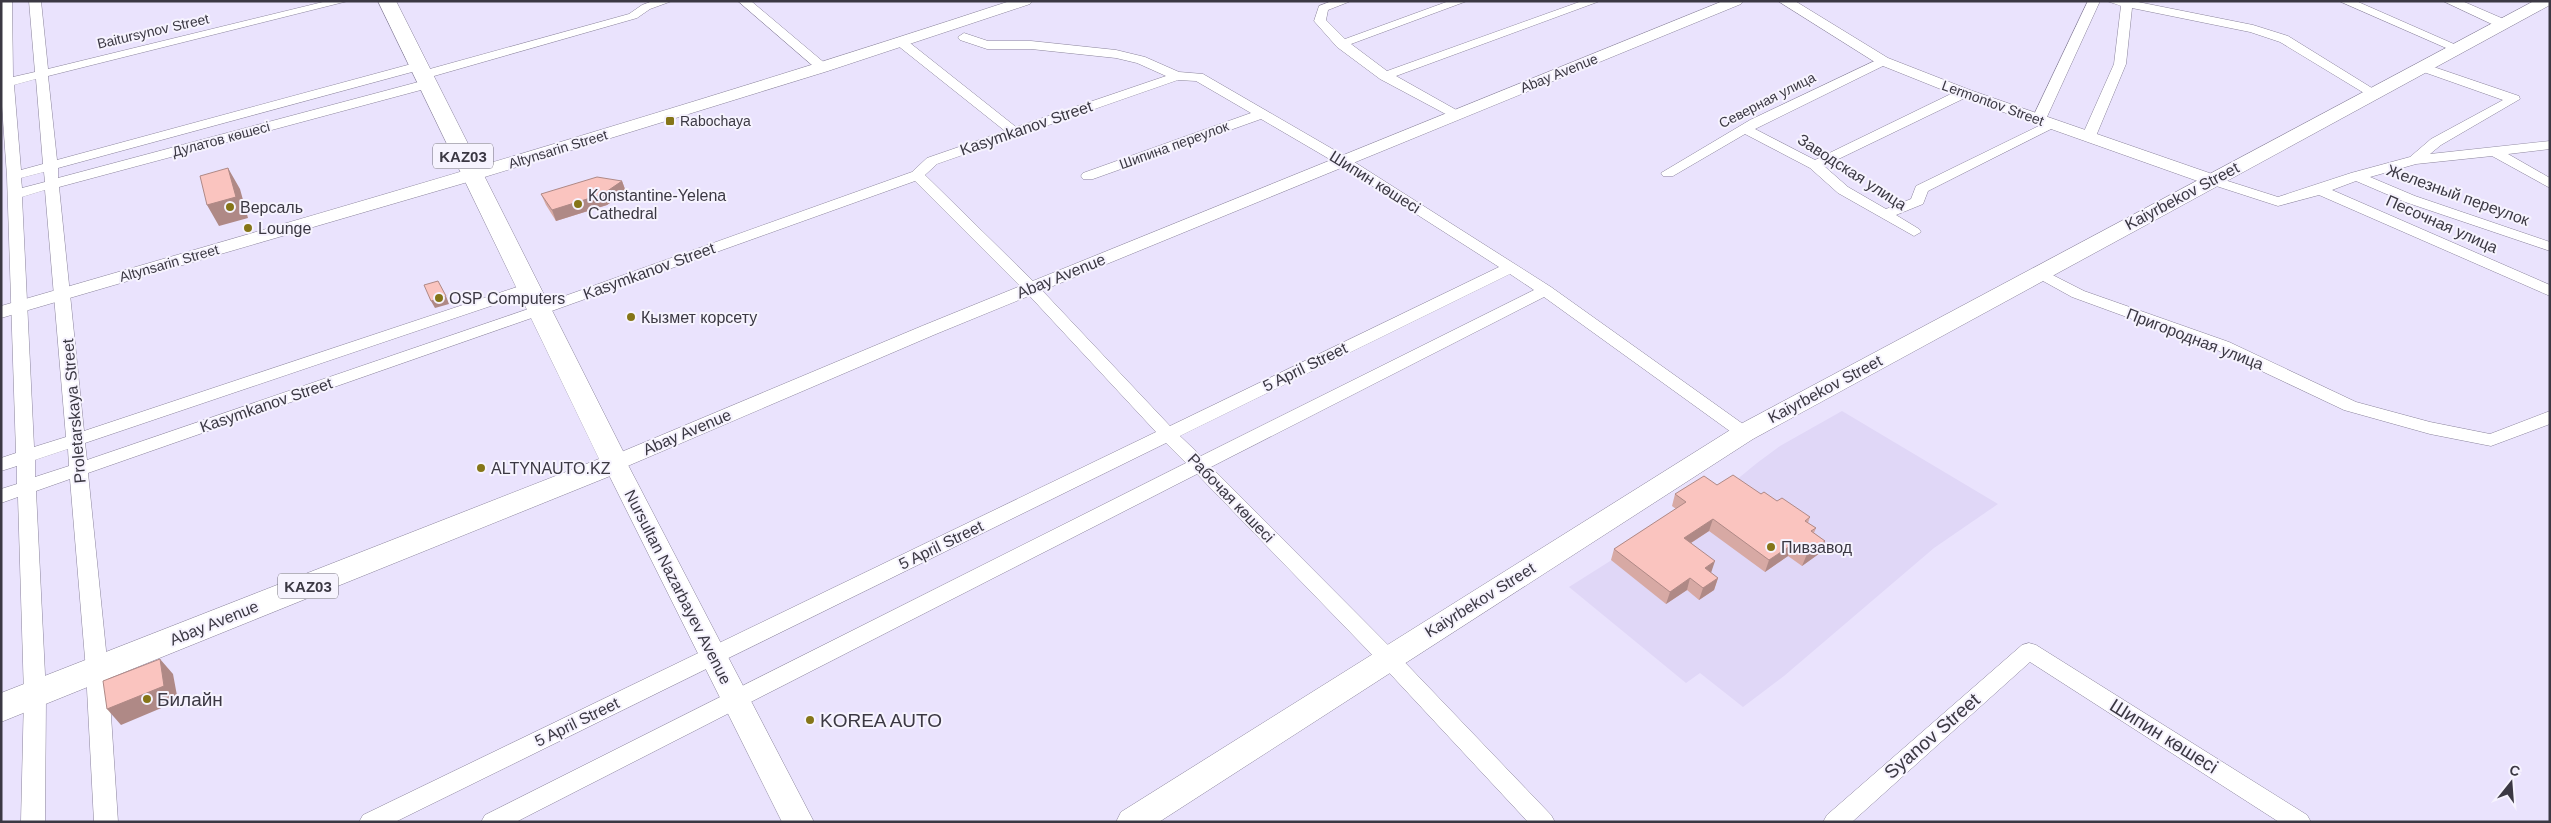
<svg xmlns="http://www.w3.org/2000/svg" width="2551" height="823" font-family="Helvetica,sans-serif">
<rect width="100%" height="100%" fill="#eae3fd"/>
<path fill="#e0d7f7" d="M1842,411L1998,504L1934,548L1784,676L1743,707L1700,673L1686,683L1569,587L1729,486L1757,463L1780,446Z"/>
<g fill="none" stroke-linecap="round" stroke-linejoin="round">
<defs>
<path id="minor" d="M1,1H12L13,77L35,72L29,1H41L48,69L327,1H348L48,76L57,160L415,63L419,62L425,66L423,69L58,168V178L422,81L427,80L433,84L432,87L59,187L84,431L523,285L529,283L537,288L535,291L85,443L87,460L534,307L912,172L927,158L1005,131L897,45V39H905L1016,127L1166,76L1137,63L1116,58L1031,49H987L960,40L958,37L964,33L988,41H1031L1116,50L1145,57L1179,72L1203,74L1348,158L1551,287L1750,429L1753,433L1750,437H1738L1544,297L1211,467L1395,652L1551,815L1555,822H1528L1381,664L1197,474L516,822H481L485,815L1186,463L1166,443L395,822H359L363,815L1156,432L1025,291L915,181L546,313L88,473L108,670L118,822H94L86,670L70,479L36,491L46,695L45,822H21L24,695L18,497L1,503V489L17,484V466L1,471V458L16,453L7,176L1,92ZM36,79L43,164L21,170L14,85ZM1178,80L1196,81L1251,113L1083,173L1081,176L1083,179H1093L1261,119L1338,164L1499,267L1170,426L1037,285L925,175L937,164ZM44,172L45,182L22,188L21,178ZM45,190L66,437L34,447L22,197ZM1510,274L1534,290L1201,456L1180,436ZM68,449L69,466L35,477V460Z
M653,1H672L650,9L637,18L427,78H419L417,75L419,72L629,14L642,5Z
M738,1H751L827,65L829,68L827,71H819Z
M1332,1H1351L1328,10L1326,20L1345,39L1449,1H1467L1351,44L1387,71L1582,1H1600L1396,76L1460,112L1462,115L1460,118L1455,119L1380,79L1337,47L1314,21L1319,6Z
M2088,1H2100L2046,119L2039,123L2034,122L2032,119Z
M2107,1H2133L2253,25L2288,36L2380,93L2379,96H2369L2280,42L2250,32L2132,8L2126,64L2096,136L2094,139H2084L2082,136L2114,64L2121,6Z
M2339,1H2356L2463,48L2457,52L2453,51Z
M1883,57L1887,58L1889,61L1887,64L1755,129L1815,160L1959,90H1969L1970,93L1969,96L1824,166L1848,187L1886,209L1911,199L1916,186L2049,121L2054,120L2061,124L1928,191L1923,204L1896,215L1919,229L1921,232L1914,236L1838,193L1810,168L1745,134L1673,176H1663L1661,173L1750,120Z
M2422,63L2519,96L2520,99L2441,145L2430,154L2550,141V149L2508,154L2550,178V188L2492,156L2416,164L2370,177L2415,196L2550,242V251L2405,202L2356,181L2332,190L2550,285V296L2319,195L2278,206L2207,183L2205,180L2212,176L2278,197L2351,173L2410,157L2431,139L2503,100L2418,70L2416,67L2418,64Z
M2039,268L2084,291L2229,342L2356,402L2430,422L2490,434L2550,411V424L2491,446L2430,434L2344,410L2217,350L2072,297L2034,276L2031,273Z
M2029,643L2036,645L2307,815L2311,822H2279L2030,662L1852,822H1823L1827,815L2022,645Z"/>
<path id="tertiary" d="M1010,1H1032L1030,4L828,71L478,179L1,318V306C339,208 676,111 1010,1Z
M1723,1H1743L1741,4L936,334L623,468L615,471L607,468L604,463L607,458L922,326Z
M1778,1H1795L1888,58L1970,90L2218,176L2221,180L2218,184H2206L1958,96L1878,64Z
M2443,1H2462L2506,20L2508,23L2501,27L2496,26Z"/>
<path id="secondary" d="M1,1H13L11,4L1,7Z
M2534,1H2550V5L1753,439L1159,822H1116L1121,812L1735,427Z
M615,455L624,457L627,463L814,822H782L603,463L606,457Z"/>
<path id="primary" d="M378,1H396L629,463L625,470L1,722V693L599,459Z"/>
</defs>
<use href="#minor" stroke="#8b849c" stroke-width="1"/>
<use href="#tertiary" stroke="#8b849c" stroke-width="1"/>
<use href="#secondary" stroke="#8b849c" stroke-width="1"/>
<use href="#primary" stroke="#8b849c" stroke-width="1"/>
<use href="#minor" fill="#fff" fill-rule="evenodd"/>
<use href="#tertiary" fill="#fff" fill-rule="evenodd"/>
<use href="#secondary" fill="#fff" fill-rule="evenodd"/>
<use href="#primary" fill="#fff" fill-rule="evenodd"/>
</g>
<path fill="#d7a9a4" d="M622,181L626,192L607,205L556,221L546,205L541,194Z
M1717,485L1761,494L1810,517L1808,523L1816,528L1814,533L1825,541L1820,553L1802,566L1788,556L1765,572L1709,531L1691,543L1711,573L1718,578L1714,590L1699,600L1687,590L1666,604L1611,560L1614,549L1676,509L1672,506L1675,494Z"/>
<path fill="#af8986" d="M228,168L240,189L248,218L219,226L207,205Z
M622,181L626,192L607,205L556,221L552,210Z
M446,296L449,304L435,308L431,301Z
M1713,519L1709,531L1680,550L1684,538Z
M1825,541L1820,553L1802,566L1807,554Z
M1793,544L1788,556L1765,572L1769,560Z
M1715,561L1711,573L1705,568Z
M1690,578L1687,590L1666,604L1670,592Z
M1718,578L1714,590L1699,600L1703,588Z
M160,659L173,674L178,701L121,725L107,709Z"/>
<path fill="#fac4bf" stroke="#af8986" d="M228,168L236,197L207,205L200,176Z
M597,177L622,181L603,194L552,210L541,194Z
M438,281L446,296L431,301L424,285Z
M1733,475L1761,494L1764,492L1777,501L1782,498L1810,517L1805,521L1816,528L1811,531L1825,541L1807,554L1793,544L1769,560L1713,519L1684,538L1715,561L1705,568L1718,578L1703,588L1690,578L1670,592L1614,549L1686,502L1675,494L1704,476L1717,485Z
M160,659L164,686L107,709L103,681Z"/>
<g fill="#857518" stroke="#f6f3fe" stroke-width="2">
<rect x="665" y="116" width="10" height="10" rx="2.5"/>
<circle cx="578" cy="204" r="5"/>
<circle cx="230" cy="207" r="5"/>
<circle cx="248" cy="228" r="5"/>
<circle cx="439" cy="298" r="5"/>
<circle cx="631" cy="317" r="5"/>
<circle cx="481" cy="468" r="5"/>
<circle cx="1771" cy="547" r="5"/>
<circle cx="147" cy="699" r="5"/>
<circle cx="810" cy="720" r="5"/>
</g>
<g text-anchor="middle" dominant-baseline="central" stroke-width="4" stroke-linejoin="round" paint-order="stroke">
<g font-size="14" fill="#3b3843" stroke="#f6f3fe">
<text transform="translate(153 31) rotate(-13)">Baitursynov Street</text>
<text transform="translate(1559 73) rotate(-22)">Abay Avenue</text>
<text transform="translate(1767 100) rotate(-27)">Северная улица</text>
<text transform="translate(1993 103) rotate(20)">Lermontov Street</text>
<text transform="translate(221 139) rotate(-15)">Дулатов көшесі</text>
<text transform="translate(1174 145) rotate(-20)">Шипина переулок</text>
<text transform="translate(558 149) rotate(-17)">Altynsarin Street</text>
<text transform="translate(169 263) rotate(-16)">Altynsarin Street</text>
</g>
<g font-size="14" fill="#3b3843" stroke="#f6f3fe" text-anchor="start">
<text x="680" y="121">Rabochaya</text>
</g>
<g fill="#f6f3fe" stroke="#73707b" stroke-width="1">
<rect x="433" y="143.5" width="60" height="25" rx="4"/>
<rect x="278" y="573.5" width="60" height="25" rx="4"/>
</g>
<g font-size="15" font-weight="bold" fill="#3b3843">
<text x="463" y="156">KАZ03</text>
<text x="308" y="586">KАZ03</text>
</g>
<g font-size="16" fill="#3b3843" stroke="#f6f3fe">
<text transform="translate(1026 128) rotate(-19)">Kasymkanov Street</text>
<text transform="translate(1852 172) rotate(33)">Заводская улица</text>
<text transform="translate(1375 182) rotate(32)">Шипин көшесі</text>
<text transform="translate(2458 195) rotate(20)">Железный переулок</text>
<text transform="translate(2182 196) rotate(-28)">Kaiyrbekov Street</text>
<text transform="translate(2442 224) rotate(24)">Песочная улица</text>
<text transform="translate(649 271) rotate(-20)">Kasymkanov Street</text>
<text transform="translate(1061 276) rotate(-22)">Abay Avenue</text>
<text transform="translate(2195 339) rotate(21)">Пригородная улица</text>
<text transform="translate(1305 367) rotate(-26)">5 April Street</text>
<text transform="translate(1825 389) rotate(-28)">Kaiyrbekov Street</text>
<text transform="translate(266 405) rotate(-19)">Kasymkanov Street</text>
<text transform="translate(74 411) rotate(-95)">Proletarskaya Street</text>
<text transform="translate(687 432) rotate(-23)">Abay Avenue</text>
<text transform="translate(1231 498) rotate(46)">Рабочая көшесі</text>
<text transform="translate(941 545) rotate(-26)">5 April Street</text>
<text transform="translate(678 587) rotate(63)">Nursultan Nazarbayev Avenue</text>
<text transform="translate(1480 600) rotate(-32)">Kaiyrbekov Street</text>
<text transform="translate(214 623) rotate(-22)">Abay Avenue</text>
<text transform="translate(577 722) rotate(-26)">5 April Street</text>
</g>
<g font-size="16" fill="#3b3843" stroke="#f6f3fe" text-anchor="start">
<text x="588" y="195">Konstantine-Yelena<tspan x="588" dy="18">Cathedral</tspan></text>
<text x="240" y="207">Версаль</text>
<text x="258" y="228">Lounge</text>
<text x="449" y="298">OSP Computers</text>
<text x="641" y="317">Кызмет корсету</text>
<text x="491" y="468">ALTYNAUTO.KZ</text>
<text x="1781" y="547">Пивзавод</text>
</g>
<g font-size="19" fill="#3b3843" stroke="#f6f3fe" text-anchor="start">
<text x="157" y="699">Билайн</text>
<text x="820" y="720">KOREA AUTO</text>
</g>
<g font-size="19" fill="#3b3843" stroke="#f6f3fe">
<text transform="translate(1932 736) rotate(-41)">Syanov Street</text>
<text transform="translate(2164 736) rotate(32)">Шипин көшесі</text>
</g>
</g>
<rect width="2551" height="823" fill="none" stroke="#3b3843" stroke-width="5"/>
<g transform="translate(2511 783) rotate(17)" stroke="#f6f3fe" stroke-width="4" paint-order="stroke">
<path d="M0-4L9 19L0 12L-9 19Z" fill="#3b3843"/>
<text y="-8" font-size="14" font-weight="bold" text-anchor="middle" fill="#3b3843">С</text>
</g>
</svg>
